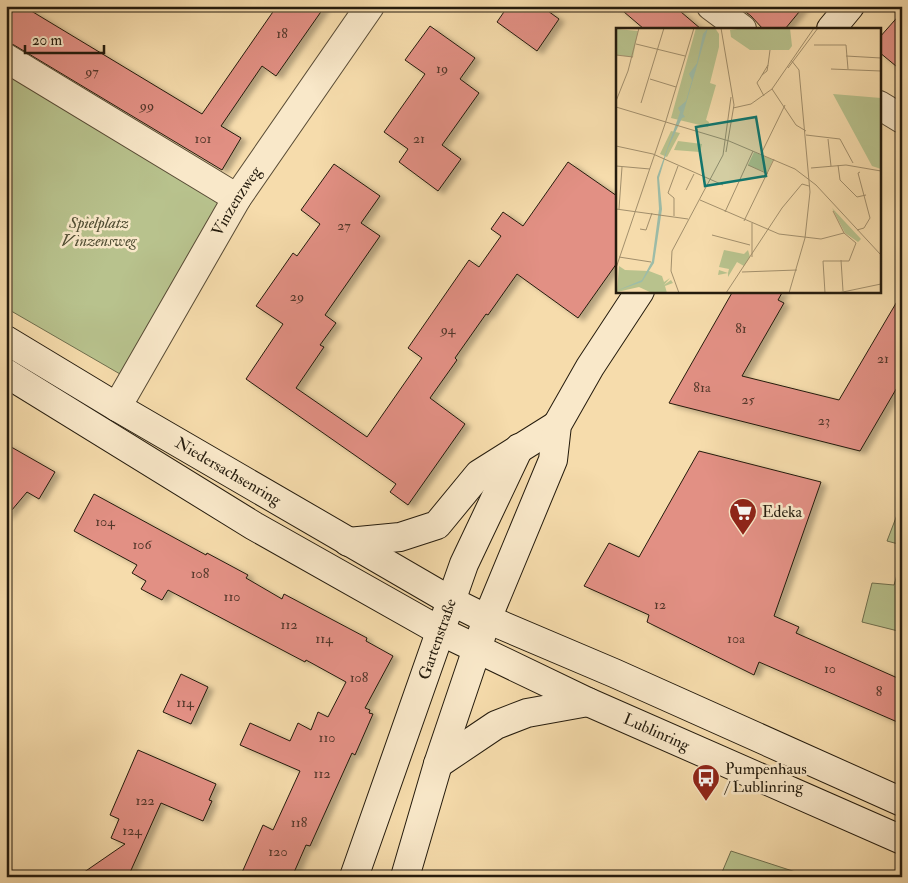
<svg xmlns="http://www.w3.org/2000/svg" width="908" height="883" font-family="'IM FELL Double Pica',serif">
<defs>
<filter id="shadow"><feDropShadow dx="5.5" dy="3" stdDeviation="2.5" flood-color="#0004"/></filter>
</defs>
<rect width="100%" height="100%" fill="#f6dcac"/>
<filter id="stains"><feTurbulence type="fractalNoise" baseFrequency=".004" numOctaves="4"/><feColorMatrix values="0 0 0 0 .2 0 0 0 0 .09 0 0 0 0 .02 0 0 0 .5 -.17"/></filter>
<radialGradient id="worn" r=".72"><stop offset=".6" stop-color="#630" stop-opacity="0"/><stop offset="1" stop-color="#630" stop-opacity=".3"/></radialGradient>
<path fill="#b8c28d" stroke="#6e6e4d" d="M6,65L228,202L120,374L6,308Z
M902,502V545L887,541Z
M902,558V632L862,622L872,583L894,585Z
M731,851L808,876L809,877H720Z"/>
<path fill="#e29084" stroke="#241b0d" filter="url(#shadow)" d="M16,6H23L202,114L277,6H325L276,76L262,66L221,126L241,138L222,170L14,45L6,42V23Z
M508,6H541L559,19L537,51L497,22Z
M617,6H674L701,29H644Z
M738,6H804L785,29H763L751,16Z
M902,12V71L879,52V38Z
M430,26L475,58L460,79L479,93L442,145L461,159L438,191L399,162L408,149L384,132L425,74L405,60Z
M568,162L617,196V263L578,318L517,274L488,315L486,314L455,358L457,360L430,398L465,424L408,505L390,492L396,484L246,379L283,324L256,306L293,253L297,256L320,224L301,210L334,164L380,196L361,223L380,236L325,315L336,323L320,345L324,347L296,388L367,437L422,358L408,348L469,260L479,267L501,236L491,229L503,212L523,226Z
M733,291H783L778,300L784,303L742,376L839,400L902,293V379L860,451L669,403Z
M6,444L55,472L39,499L27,492L6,517Z
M699,451L821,482L774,616L799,627L796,633L902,680V724L759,662L754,675L647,622L649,615L584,586L609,543L639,557Z
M94,494L206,555L207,553L248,575L246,578L282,599L284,594L316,611L367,638L366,641L393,656L365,708L370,710L369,713L373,714L355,755L352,753L310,846L306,845L292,877H240L263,825L273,830L300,771L240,745L250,723L290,741L298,723L311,730L318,712L328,717L346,682L306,660L305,662L168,590L162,600L141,589L146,581L132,573L137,565L74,531Z
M181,674L208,687L191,724L163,712Z
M138,750L216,784L209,800L212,801L203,821L161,803L128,877H77L125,844L111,838L119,819L110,815Z"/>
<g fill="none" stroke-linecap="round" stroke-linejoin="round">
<defs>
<g id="street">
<path d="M711,6L742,29"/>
<path d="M6,58L237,198"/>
<path d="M879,105L902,119"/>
<path id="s1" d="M117,407L237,198L370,6"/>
</g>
<g id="secondary">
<path d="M831,29L850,6"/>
<path id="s2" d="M6,340L117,407L451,601L487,619L614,673L902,802"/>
<path id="s3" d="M6,373L254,526L440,631L588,702L902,840"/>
<path d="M348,542L400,537L437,525L479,474L557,425"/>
<path d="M438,764L496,725L527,713L588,702"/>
<path id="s4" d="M354,877L464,564L519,448"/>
<path d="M405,877L438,764L487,619L553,460L557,425L590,367L640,291"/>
</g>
</defs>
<use href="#street" stroke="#584b35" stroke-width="30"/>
<use href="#secondary" stroke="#241b0d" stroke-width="30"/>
<use href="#street" stroke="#f9e8c9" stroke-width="28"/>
<use href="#secondary" stroke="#f9e8c9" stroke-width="28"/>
</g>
<defs>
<symbol id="supermarket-pin" viewBox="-11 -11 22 30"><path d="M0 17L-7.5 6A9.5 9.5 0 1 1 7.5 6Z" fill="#8f2418" stroke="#f9e8c9"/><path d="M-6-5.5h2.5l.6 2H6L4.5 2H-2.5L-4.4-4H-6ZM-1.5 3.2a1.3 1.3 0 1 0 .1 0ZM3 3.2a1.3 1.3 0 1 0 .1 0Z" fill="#fff"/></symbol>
<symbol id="bus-pin" viewBox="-11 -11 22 30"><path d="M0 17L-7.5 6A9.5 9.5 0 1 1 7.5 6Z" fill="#8f2418" stroke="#f9e8c9"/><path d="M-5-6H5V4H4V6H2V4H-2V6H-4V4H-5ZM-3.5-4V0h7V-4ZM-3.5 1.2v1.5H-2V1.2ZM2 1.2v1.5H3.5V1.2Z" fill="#fff"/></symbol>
</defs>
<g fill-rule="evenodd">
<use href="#supermarket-pin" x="727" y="496" width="32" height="43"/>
<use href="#bus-pin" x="690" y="762" width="32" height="43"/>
</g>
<g text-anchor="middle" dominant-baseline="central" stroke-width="5" stroke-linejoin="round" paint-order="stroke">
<g font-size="14" fill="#54382b">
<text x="282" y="33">18</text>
<text x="442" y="68">19</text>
<text x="92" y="71">97</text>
<text x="147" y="105">99</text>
<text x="203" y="138">101</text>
<text x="419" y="138">21</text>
<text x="344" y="225">27</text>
<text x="297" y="296">29</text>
<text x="741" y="328">81</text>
<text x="448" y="329">94</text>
<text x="883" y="358">21</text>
<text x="702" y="387">81a</text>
<text x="748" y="399">25</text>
<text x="824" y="420">23</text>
<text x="105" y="521">104</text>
<text x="142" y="544">106</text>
<text x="200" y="573">108</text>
<text x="232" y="596">110</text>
<text x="660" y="604">12</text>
<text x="289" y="624">112</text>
<text x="324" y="638">114</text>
<text x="736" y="638">10a</text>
<text x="830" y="668">10</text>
<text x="359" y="677">108</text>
<text x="879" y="691">8</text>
<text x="185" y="702">114</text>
<text x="327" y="737">110</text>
<text x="322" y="773">112</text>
<text x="145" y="800">122</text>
<text x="299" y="822">118</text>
<text x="132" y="830">124</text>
<text x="278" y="851">120</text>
</g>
<g font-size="16" fill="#241b0d" stroke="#f9e8c9">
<text stroke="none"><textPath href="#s1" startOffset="238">Vinzenzweg</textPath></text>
<text stroke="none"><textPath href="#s2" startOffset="258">Niedersachsenring</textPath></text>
<text stroke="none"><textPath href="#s4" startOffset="252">Gartenstraße</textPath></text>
<text stroke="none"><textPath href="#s3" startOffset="744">Lublinring</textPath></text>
</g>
<g font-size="16" font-style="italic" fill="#504d33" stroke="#f9e8c9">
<text x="99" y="223">Spielplatz<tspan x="99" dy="18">Vinzensweg</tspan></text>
</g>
<g font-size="16" fill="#241b0d" stroke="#f9e8c9" text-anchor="start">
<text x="762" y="512">Edeka</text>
<text x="725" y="769">Pumpenhaus<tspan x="725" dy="18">/ Lublinring</tspan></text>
</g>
</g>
<g transform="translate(616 28)">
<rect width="265" height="265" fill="#f6dcac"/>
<path d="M80,0H99L103,6V19L94,55L100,57L90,92L93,94L92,99L55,90ZM129,0H174L176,18L173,22H134L115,9L114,2ZM1,1L22,3L17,29L0,27ZM217,66L265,70V141L256,138ZM55,103L64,105L51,129L44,126ZM62,113L86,116L84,124L58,122ZM138,124L157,132L151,145L132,137ZM216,180L245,211L242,214L229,205ZM108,222L128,226L132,222L134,229L128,238L121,234L112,249V245L102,247L103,242L112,245L113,241L103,239ZM3,238L9,242L33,243L46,248L48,254L54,250L48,257L55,252L57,255L49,258L51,265H36L23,259L1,264Z" fill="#b8c28d"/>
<path d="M92,0L67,86L69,89L66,90L52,120L43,150L46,181L38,235L26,254L0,263L26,252L36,233L43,181L41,149L66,79L64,84L62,80L70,73L76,52L73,46L81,35L87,6Z" fill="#9dbca8"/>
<path fill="none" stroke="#a28f6c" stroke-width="1" d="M105,0L118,77L110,124M20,16L69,28M198,17H230L232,41M0,27L17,29M230,28L265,30M152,37L154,22M172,40L202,0M215,41L265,43M146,47L151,43L152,37L143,52L142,53L141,55L148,68M34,51L60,59M156,61L180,97L190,103M0,73L12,43L23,0M25,75L48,0M0,79L113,113L179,141L200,157L265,227M117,80L135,76L156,61L198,0M49,96L78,0M190,107L224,111L237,135M212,111L215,138M0,118L37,126L107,157M146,124L169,77M132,137L152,146M222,137L224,152L241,169L250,167M0,138L34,141M195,140L230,137L265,143M70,162L78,146M84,172L163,206L205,211L228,205M0,181L72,191M3,181L6,139M109,184L137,123M58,188V170L52,165L62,138M128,193L158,131M24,201L30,202L36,185M241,202L248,200L254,190L242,145L244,144M96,207L134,217M3,229L35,234M136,229V195M225,232L227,263M0,240L49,96M126,244L181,242M63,265L55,243L56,223L107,127L115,69M110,265L166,180L186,156L193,158M173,265L189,210L194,164L183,42L175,32M209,265L207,233H233L240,215L228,205L217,183M222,265L265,256"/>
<path fill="#0f766e" fill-opacity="0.15" stroke="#0f766e" stroke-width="2.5" d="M140,89L150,148L89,158L80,99Z"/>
<rect width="265" height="265" fill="none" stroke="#241b0d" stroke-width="2.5"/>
</g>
<rect width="908" height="883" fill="none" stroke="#f6dcac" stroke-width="25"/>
<rect x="8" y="8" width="893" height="868" fill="none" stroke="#241b0d" stroke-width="2.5"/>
<rect x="12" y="12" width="883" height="858" fill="none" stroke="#241b0d"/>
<path d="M25 45v8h79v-8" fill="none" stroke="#241b0d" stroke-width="2.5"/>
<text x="32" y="45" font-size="15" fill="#241b0d" stroke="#f9e8c9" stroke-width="4" paint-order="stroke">20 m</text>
<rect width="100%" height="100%" filter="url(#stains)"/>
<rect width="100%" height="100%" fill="url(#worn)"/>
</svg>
